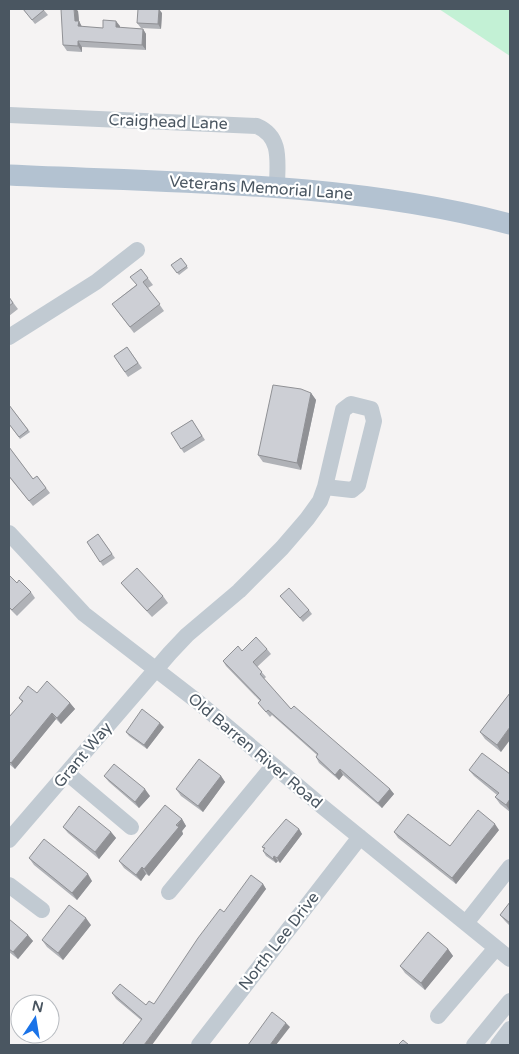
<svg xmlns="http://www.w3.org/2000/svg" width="519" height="1054" font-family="'Varela Round',sans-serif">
<rect width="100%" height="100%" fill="#f5f3f3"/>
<path fill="#c3f1d5" d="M439,9H510V56Z"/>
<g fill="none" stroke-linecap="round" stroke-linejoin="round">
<path stroke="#c1cad2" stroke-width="16" d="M9,115L257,126C283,137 277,164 277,187
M9,337L96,282L137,250
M9,533L84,614L198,702L324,808L510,959
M67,773L131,827
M9,840L170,653L187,635L239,591L282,548L307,519L320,501L325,487L343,410L351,404L371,409L374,421L358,485L352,490L325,487
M9,885L42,910
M169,892L273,766
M466,923L510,867
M438,1016L496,948
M199,1045L360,837
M474,1045L510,1001
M498,1045L510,1029"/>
<path stroke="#b3c2d1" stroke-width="21" d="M9,175C177,183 346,181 510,224"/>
</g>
<path fill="#b0b2b7" d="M23,9H43L48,15L35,24Z
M78,11L79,21L82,27L103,28L120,26V28L143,29L146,34V50L82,47V52L67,51L63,45Z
M162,13L161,29L141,28L137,23Z
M181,258L188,268L179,275L171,265Z
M141,269L153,285L148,288L164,311L134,333L112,304L136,285Z
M9,297L18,309L9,316Z
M127,347L142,368L128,377L114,356Z
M311,393L316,400L301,470L263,462L258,455Z
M9,405L30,432L20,439L9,424Z
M192,420L205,440L184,453L171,433Z
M9,447L33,479L37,476L50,493L33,506L9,477Z
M98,534L115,558L103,566L87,542Z
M9,575L17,583L31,592L35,598L17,616L9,608Z
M121,583L163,596L168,603L152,617L126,589Z
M280,596L309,610L312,614L303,622Z
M267,649L271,654L257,667L266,677L264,679L291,709L390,789L394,794L382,808L343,775L339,780L319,763L316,757L317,755L272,715L270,717L258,703L260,701L226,666L223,661L242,651Z
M37,693L70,703L75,709L61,724L56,719L15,769L9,764V717L22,702L19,698Z
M510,693L501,752L485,739L480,732Z
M164,727L147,749L129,736L126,732Z
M469,770L510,774V812L500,804L495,797L497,795L474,776Z
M104,776L150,796L139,808L109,782Z
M221,776L225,782L203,812L181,796L176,789Z
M182,819L186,826L182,831L183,834L149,876L146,874L141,881L124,868L119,861Z
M63,827L111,832L116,838L99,859L68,833Z
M299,829L302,834L280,863L278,861L276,863L266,856L263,851L264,849L262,847Z
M499,830L456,884L398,838L394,832L450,846Z
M29,858L92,881L77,900L34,865Z
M263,884L266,889L141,1020L116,999L112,993L146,1005L154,1004L224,912Z
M510,902V926L505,921L500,915Z
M9,919L33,941L18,959L9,952Z
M91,925L63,960L47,947L42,940Z
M448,949L453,956L425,990L405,973L400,966Z"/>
<path fill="#909195" d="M74,9H76L78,11L79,21L82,27V32L75,21Z
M159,9L162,13L161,29L158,24Z
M116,21L120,26V33L116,27Z
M143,29L146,34V50L142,45Z
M78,41L82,47V52L78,46Z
M311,393L316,400L301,470L297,463Z
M70,703L75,709L61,724L57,718Z
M52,713L56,719L15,769L11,763Z
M160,723L164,727L147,749L144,745Z
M510,727V740L501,752L497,745Z
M340,769L343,775L339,780L335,775Z
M221,776L225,782L203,812L198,806Z
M145,789L150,796L139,808L135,802Z
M390,789L394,794L382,808L378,803Z
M510,799V811L506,805Z
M182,819L186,826L182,831L183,834L149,876L144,869Z
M495,824L499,830L456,884L452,878Z
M299,829L302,834L280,863L277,858Z
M111,832L116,838L99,859L95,852Z
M274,856L278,861L276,863L273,859Z
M142,867L146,874L141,881L136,875Z
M88,874L92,881L77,900L72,893Z
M263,884L266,889L152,1045H144Z
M86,918L91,925L63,960L58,953Z
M28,935L33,941L18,959L13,952Z
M448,949L453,956L425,990L421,983Z
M286,1023L290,1027L276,1045H270Z"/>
<path fill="#cdcfd5" stroke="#909195" d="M23,9H43L44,10L32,20Z
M61,9H74L75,21H79L78,26L103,28V20L116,21V27L143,29L142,45L78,41V46L63,45Z
M138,9H159L158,24L137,23Z
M181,258L187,266L177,273L171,265Z
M141,269L148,278L143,282L160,304L130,327L112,304L137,285L130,277Z
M9,297L13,303L9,306Z
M127,347L138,363L125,372L114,356Z
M273,385L301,389L311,393L297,463L258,455Z
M9,405L28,430L19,437L9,424Z
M192,420L202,436L181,449L171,433Z
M9,447L33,479L37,476L46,488L29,501L9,476Z
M98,534L112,554L100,562L87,542Z
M137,568L163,596L147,611L121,583Z
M9,575L17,583L19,580L31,592L12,610L9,607Z
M289,588L309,610L300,618L280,596Z
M256,637L267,649L253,662L262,672L260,674L291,709L294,706L390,789L378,803L340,769L335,775L316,757L318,754L268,710L266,712L258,703L261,700L223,661L238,646L242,651Z
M47,681L70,703L57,718L52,713L11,763L9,761V717L23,701L19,698L28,686L37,693Z
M510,693V727L497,745L480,732Z
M142,709L160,723L144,745L126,732Z
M482,753L510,774V799L506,805L495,797L499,793L469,770Z
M199,759L221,776L198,806L176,789Z
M114,764L145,789L135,802L104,776Z
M165,805L182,819L176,825L179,827L144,869L142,867L136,875L119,861Z
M79,806L111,832L95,852L63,827Z
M478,810L495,824L452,878L394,832L408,814L450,846Z
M286,819L299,829L277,858L274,856L273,859L263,851L265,848L262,847Z
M44,839L88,874L72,893L29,858Z
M251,875L263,884L144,1045H122L142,1019L112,993L120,984L146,1005L149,1001L154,1004L198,938L220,909L224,912Z
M510,902V923L500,915Z
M69,905L86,918L58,953L42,940Z
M9,919L28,935L13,952L9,949Z
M428,932L448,949L421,983L400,966Z
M272,1012L286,1023L270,1045H248Z
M403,1040L409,1045H398Z"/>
<g text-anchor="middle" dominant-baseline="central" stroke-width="4.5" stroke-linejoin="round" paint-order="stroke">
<g font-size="16" fill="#4a5661" stroke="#fff">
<text transform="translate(168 122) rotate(2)">Craighead Lane</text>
<text transform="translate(261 188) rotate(4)">Veterans Memorial Lane</text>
<text transform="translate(255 751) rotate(40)">Old Barren River Road</text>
<text transform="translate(83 755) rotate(-50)">Grant Way</text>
<text transform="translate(279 941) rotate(-52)">North Lee Drive</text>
</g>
</g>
<rect width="519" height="1054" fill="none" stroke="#4a5661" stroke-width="20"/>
<g transform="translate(35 1019) rotate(12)"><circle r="24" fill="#ffffff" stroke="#b7bbc0"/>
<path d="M0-4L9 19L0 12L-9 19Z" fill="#1a73e8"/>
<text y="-8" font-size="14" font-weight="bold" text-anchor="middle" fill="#4a5661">N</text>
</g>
</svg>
